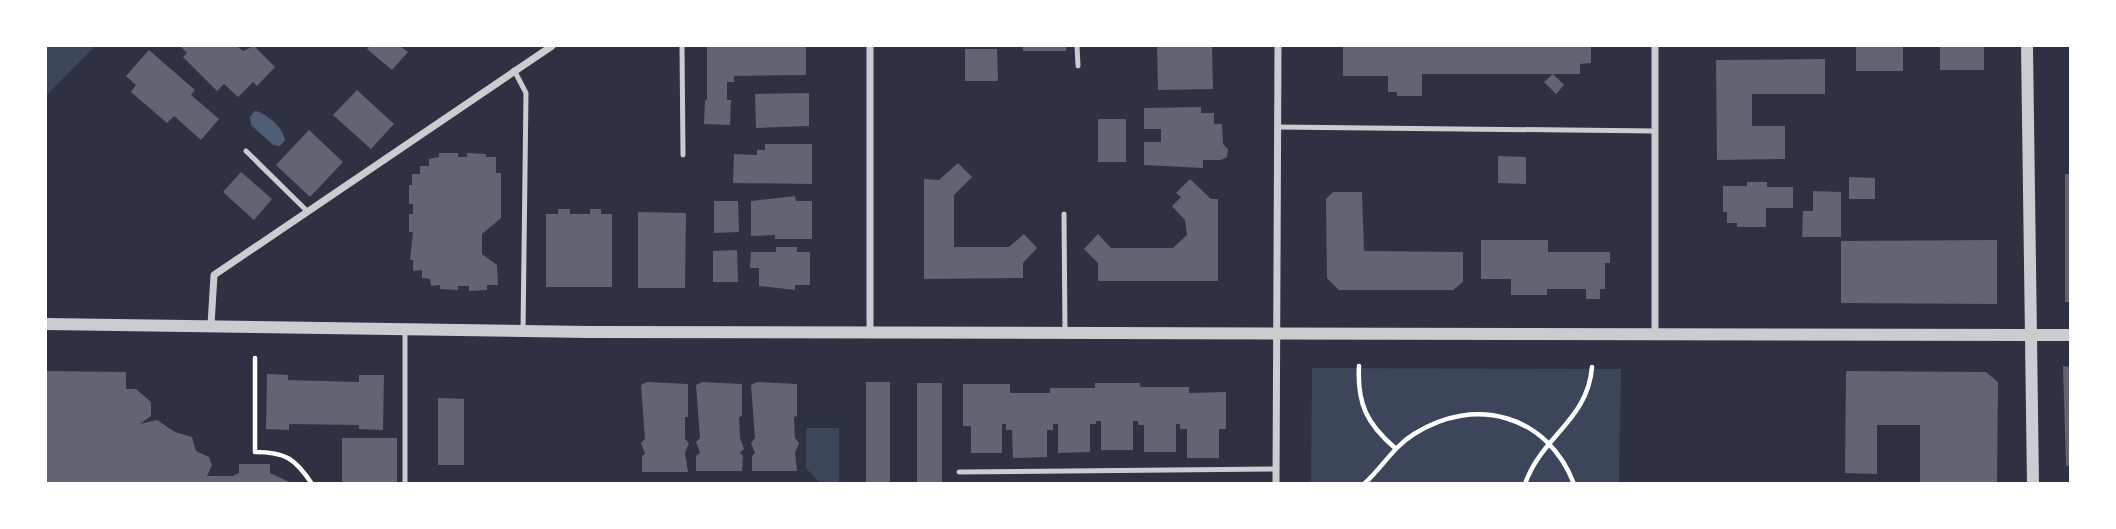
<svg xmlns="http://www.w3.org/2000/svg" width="2116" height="529" font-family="Rubik,sans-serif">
<rect width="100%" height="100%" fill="#2d3142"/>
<path fill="#3c4559" d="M46,46H95L46,96Z
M1312,368L1621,369L1619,483L1311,484Z
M806,428H839V483H820L806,468Z"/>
<path fill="#4f5d75" d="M255,111C267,113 283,128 285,140L280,146L273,145L251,125L250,117Z"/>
<path fill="#626471" d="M180,46H237L243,51L254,46L275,67L257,86L253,82L238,97L224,84L217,91L183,57L187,53Z
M370,46H400L408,52L392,70L367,49Z
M707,46H806V75L734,76V82H727V100H731L730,125L704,124L705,100H707Z
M1023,46H1066V51H1023Z
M1157,46H1212L1213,89L1158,90Z
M1343,46H1591V63L1580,64V74H1422V96H1397V92H1388V76H1343Z
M1856,46H1903V71H1856Z
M1940,46H1984V70H1940Z
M965,49H997L998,81H965Z
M149,50L195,90L191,95L219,119L201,140L174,116L167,123L131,92L136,85L126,76Z
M1825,59V94H1752V126H1785V159L1717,160L1716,60Z
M1553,74L1564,85L1556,94L1544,82Z
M357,90L394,124L371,149L333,115Z
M809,93V126L756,128L755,94Z
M1201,107V113H1214V124H1222L1223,144L1228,149L1227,157L1221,160H1203V168L1144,165V142H1161V129H1144V108Z
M1098,119H1126V162H1098Z
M309,130L343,162L310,197L276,165Z
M765,144H812V184L733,183L734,154L757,155V150H765Z
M439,153H458V157H467V153L486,154V157H496V173H501V218L482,234V254L497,265L498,285H487V290L469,291V286H458V290L440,289V285L431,286L430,279L422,278V270L413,271V260H410L413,232H409V214H413V204H409V185H412V174H420V166H429V159L439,157Z
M1498,156L1526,157V184L1498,183Z
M958,163L972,177L954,195V247H1009L1024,234L1037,248L1023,263V278L924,279V179L939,180Z
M241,172L272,199L254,220L223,192Z
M2065,174H2070V302H2065Z
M1849,177L1875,178V199H1849Z
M1190,179L1211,199H1218V281H1098V263L1084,249L1098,234L1111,248H1173L1187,235L1185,220L1172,206L1181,197L1176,193Z
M1747,182H1767V187H1793V208H1766V227H1737V223H1727V212H1723V186H1747Z
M1813,191L1841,192V237H1802L1803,211H1813Z
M1333,192H1362L1364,251L1463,252V282L1453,290H1339L1327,278L1326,199Z
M795,196L796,201H812V239H775V235L751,236V201Z
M714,201H738L739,232L714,233Z
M558,209H570V214H590V209H601V214H612V287H546V214H558Z
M638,212L686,213L685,288H638Z
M1481,240H1548V252H1610V263H1605V289H1600V299H1586V289H1547V295H1511V279H1481Z
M1997,240V304L1841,303V241Z
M776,247H797V252H810V285H795V290L759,286V268H750L751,252H776Z
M737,250L738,282H713V251Z
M2063,366L2070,367V466H2066Z
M46,371L126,372V389H136L151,402V416L140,424L157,420L175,432L192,437L196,451L209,457L212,465L207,476H233L239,473V464H270V473L294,484H46Z
M1846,371L1986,372L1998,382L1997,484H1920V425H1877V474L1845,473Z
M267,374L288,375V380L359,382V375H384L383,430L359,429V425L289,424V430L266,429Z
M647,382L688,384V417H685V439L689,443L685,453L688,472H642V456L645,454L641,443L645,439L641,385Z
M702,382L742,384V416L739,417L740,438L744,449L740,453L743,456L742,471H696V456L700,453L696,442L700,438L696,385Z
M757,382L797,384V416L794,417L795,438L799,443L795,453L797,471H752V456L755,453L751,443L755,438L751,385Z
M866,382H890V484H866Z
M917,383H942V484H917Z
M1095,383H1140V387H1189V393L1226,392V429H1219V458H1187V429H1180V424H1176V452H1144V425H1138V421H1133V450H1101V421H1096V424H1090V452L1058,453V424H1053V430H1047V457L1013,458L1012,430H1006V424H1002V453H971V426H963V384H1010V393H1050V388H1095Z
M438,398L464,399V465H438Z
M342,438H397V484H342Z"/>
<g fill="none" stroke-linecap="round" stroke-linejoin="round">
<path stroke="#fff" stroke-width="4.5" d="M255,358V452C285,452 295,458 312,484
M1359,366C1357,404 1367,424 1395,448
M1364,484C1382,468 1393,447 1414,434C1475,395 1548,415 1574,484
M1525,484C1541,437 1588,420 1592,367"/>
<path stroke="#caccd0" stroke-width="5" d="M682,46L683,155
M1077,46L1078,66
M514,70L526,93L523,332
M1278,127L1655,131
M246,151L307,211
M1064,214L1065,333
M959,472L1276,469
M405,484V329"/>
<path stroke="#caccd0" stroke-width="7" d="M1655,46V333
M211,325L214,275L552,46
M870,333V46
M1276,484L1278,46"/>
<path stroke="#caccd0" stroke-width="12" d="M2027,46L2033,484
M46,324L588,332L2070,335"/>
</g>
<rect width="2116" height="529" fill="none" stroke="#ffffff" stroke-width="94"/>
</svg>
